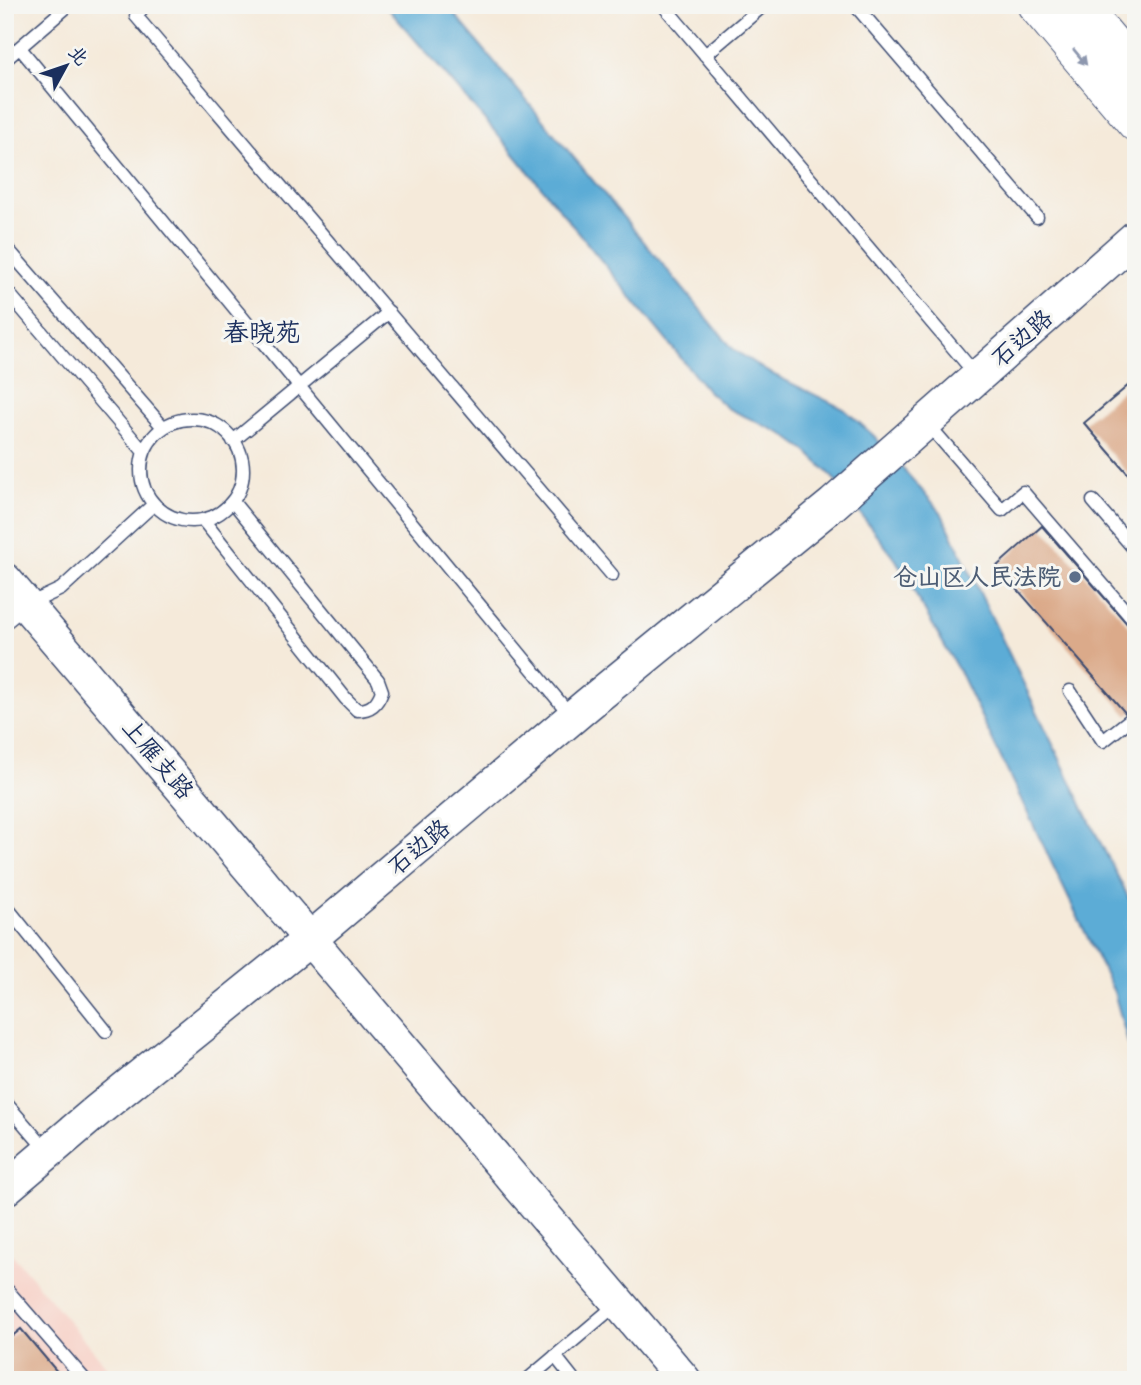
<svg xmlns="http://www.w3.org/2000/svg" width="1141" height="1385" font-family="Sriracha,'LXGW WenKai TC',sans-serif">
<rect width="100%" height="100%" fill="#f6f6f2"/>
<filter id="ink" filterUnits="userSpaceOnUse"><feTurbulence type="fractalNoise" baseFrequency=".0143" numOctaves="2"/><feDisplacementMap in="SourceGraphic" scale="14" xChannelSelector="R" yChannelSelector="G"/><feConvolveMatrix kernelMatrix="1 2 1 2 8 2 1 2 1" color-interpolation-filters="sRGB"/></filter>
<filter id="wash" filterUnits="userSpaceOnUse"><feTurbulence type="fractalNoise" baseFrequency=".00686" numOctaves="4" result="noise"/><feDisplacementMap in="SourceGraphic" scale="28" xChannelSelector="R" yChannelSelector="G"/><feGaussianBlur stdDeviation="1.57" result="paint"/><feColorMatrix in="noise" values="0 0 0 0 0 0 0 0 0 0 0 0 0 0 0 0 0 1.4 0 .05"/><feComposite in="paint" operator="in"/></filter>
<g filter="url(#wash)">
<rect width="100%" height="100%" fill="#f5eada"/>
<path fill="#f7d1c7" d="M11,1253L118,1380H5V1258Z"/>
<path fill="#5bacd6" stroke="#3b6e9a" stroke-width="2" d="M385,5H447L733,349L766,371L844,409L874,436L941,512L1095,832L1136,912V1072L1114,992L960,673L896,560L829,473L805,450L783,434L727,408L707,390L511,150Z"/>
<g id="blocks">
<path fill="#dbaa8a" d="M1136,379V483L1084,423Z
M1042,526L1136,634V709L1128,716L997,566Z
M21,1329L64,1380H5V1342Z"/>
</g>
</g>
<g filter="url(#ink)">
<use href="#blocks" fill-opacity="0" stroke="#3c4b71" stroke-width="2"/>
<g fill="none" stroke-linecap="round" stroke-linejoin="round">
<defs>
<path id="service" d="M145,5L136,16L612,575
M663,5L977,376
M855,5L1037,217
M20,48L572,717
M705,55L764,5
M5,60L69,5
M5,246L163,427
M5,289L144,452
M141 470a51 51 0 1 1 102 0a51 51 0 1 1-102 0Z
M927,423L1002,510L1023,492L1136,623
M233,441L389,312
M1093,501L1136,551
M203,520L346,699L357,710C371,710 377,704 382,691L378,680L233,502
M5,623L27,605L61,589L153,505
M1070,691L1103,741L1136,715
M5,905L106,1031
M5,1102L48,1152
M5,1291H8L85,1380
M555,1356L574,1380
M527,1380L618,1303"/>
<path id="tertiary" d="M5,580L684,1380
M5,1189L98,1110L310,939L587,705L833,504L1136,237"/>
<path id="secondary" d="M1036,5L1136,123
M1079,5L1136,72"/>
</defs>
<use href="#service" stroke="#3c4b71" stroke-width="15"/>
<use href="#tertiary" stroke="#3c4b71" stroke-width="36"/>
<use href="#secondary" stroke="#3c4b71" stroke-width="39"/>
<use href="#service" stroke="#fff" stroke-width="12"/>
<use href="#tertiary" stroke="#fff" stroke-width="33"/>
<use href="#secondary" stroke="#fff" stroke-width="37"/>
</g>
<defs><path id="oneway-solid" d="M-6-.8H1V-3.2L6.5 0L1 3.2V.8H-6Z" transform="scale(1.75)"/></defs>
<use fill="#8d97ae" href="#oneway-solid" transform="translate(1080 57) rotate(50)"/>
</g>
<circle fill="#5c6f8a" stroke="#f6f6f2" stroke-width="2.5" cx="1075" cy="577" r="7"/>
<g text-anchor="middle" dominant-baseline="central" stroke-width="6" stroke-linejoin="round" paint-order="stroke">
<g font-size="24" fill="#1b2f5e" stroke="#f6f6f2">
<text transform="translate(1022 338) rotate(-42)">石边路</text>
<text transform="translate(158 759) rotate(50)">上雁支路</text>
<text transform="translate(419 847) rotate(-40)">石边路</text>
</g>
<g font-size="24" font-weight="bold" fill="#4e5e75" stroke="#f6f6f2" text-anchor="end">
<text x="1061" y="577">仓山区人民法院</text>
</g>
<g font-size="26" fill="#1b2f5e" stroke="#f6f6f2">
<text x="262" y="332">春晓苑</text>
</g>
</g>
<rect width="1141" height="1385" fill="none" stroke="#f6f6f2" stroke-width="28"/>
<g transform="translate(66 66) rotate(50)" stroke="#f6f6f2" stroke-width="5" paint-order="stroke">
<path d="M0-5L12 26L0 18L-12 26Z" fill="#1b2f5e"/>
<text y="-10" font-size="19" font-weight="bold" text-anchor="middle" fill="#1b2f5e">北</text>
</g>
</svg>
